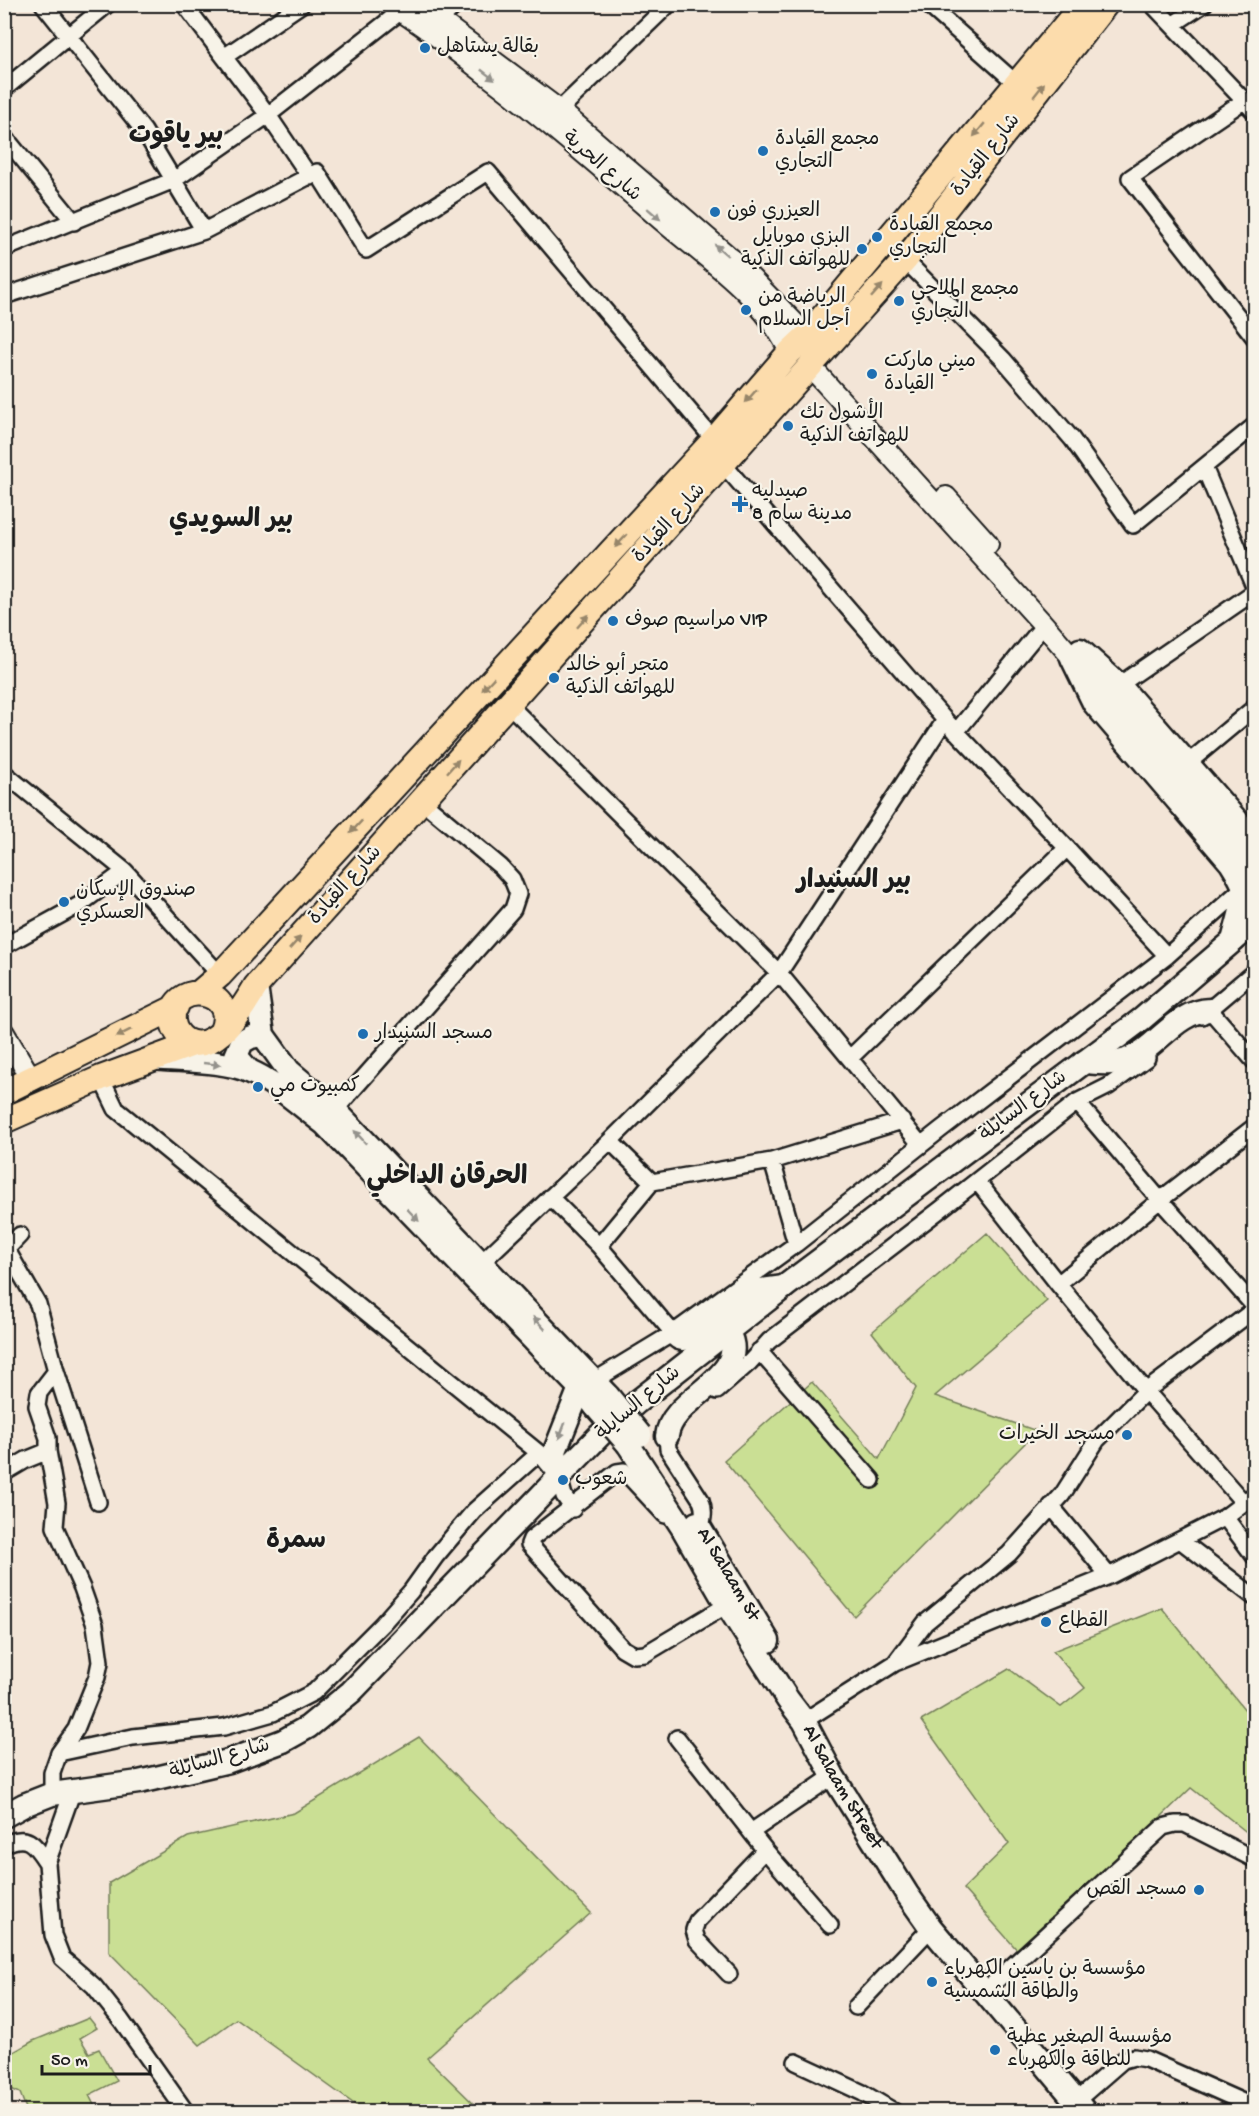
<svg xmlns="http://www.w3.org/2000/svg" width="1259" height="2116" font-family="'Gochi Hand','Playpen Sans Arabic',sans-serif">
<rect width="100%" height="100%" fill="#f3e5d7"/>
<filter id="ink" filterUnits="userSpaceOnUse"><feTurbulence type="fractalNoise" baseFrequency=".0167" numOctaves="2"/><feDisplacementMap in="SourceGraphic" scale="12" xChannelSelector="R" yChannelSelector="G"/><feConvolveMatrix kernelMatrix="1 2 1 2 8 2 1 2 1" color-interpolation-filters="sRGB"/></filter>
<g filter="url(#ink)">
<path fill="#cadf94" stroke="#737e58" stroke-width="1.5" d="M987,1233L1047,1301L935,1396L1037,1431L854,1616L724,1460L812,1382L879,1459L916,1388L872,1332Z
M1162,1608L1254,1721V1838L1191,1788L1020,1953L963,1889L1009,1844L921,1721L1009,1669L1061,1707L1085,1688L1053,1651Z
M419,1737L591,1913L427,2058L481,2111H389L381,2103L368,2111H364L236,2019L200,2045L109,1952V1883L188,1837L294,1813Z
M89,2018L97,2028L80,2038L89,2053L99,2049L117,2081L89,2095L97,2111H27L20,2093L5,2086V2057L33,2041Z"/>
<g fill="none" stroke-linecap="round" stroke-linejoin="round">
<defs>
<path id="minor" d="M43,4L144,131L204,231
M184,4L268,115L310,177
M927,4L1017,84
M1152,4L1254,111
M439,20L457,4
M1172,25L1204,4
M224,57L302,4
M4,89L108,4
M1245,100L1130,178L1254,337
M552,117L669,4
M4,136L74,222
M4,249L174,180L268,115L401,11
M905,260L1003,359L1072,439L1133,525L1254,426
M4,296L204,231L317,172L366,250L488,172L714,440
M723,464L945,720L1067,848L1167,956
M1204,467L1254,586
M1119,685L1254,592
M509,705L779,973L921,1145
M956,732L1044,625
M1188,763L1254,708
M4,773L125,871L220,975
M4,946L79,905L125,871
M1210,1010L1254,1061
M1202,1016L1254,972
M850,1058L1067,848
M101,1078L116,1109L539,1453L559,1477L564,1496L573,1509
M1077,1102L1160,1200L1254,1306
M335,1110L513,909L518,894L512,879L501,867L422,801
M610,1141L652,1182L772,1161L902,1121
M772,1161L796,1244
M977,1181L1058,1284L1146,1391L1243,1502
M550,1197L599,1246L673,1333
M599,1246L652,1182
M7,1250L38,1304L56,1371L98,1502
M4,1252L20,1235
M482,1262L610,1141L779,973L945,720
M1058,1284L1160,1200L1254,1127
M759,1351L872,1480
M594,1381L673,1333L796,1244L940,1130L1167,956L1244,887
M717,1391L750,1362L769,1341L941,1209L1077,1102L1109,1086L1147,1058
M670,1429L667,1436L668,1449L701,1500C705,1511 703,1518 701,1528
M48,1451V1438L37,1406L39,1393L56,1371
M4,1473L26,1460L48,1451L57,1503L55,1527L82,1588L95,1625L100,1662L97,1677L76,1729L59,1753L52,1773V1794
M1051,1506L1109,1576
M665,1515L624,1471L617,1472L531,1539L529,1544L622,1648L634,1655L645,1654L727,1605
M1225,1517L1254,1556
M1180,1540L1254,1597
M895,1663L925,1623L1009,1554L1062,1495L1097,1440L1146,1391L1254,1310
M804,1721L895,1663L1109,1576L1225,1517L1254,1495
M677,1738L765,1850L830,1925
M59,1753L133,1737L224,1727L273,1713L314,1692L382,1624L411,1591L436,1556L474,1511L539,1453
M73,1790L47,1863L53,1935L62,1958L94,1986L121,2020L186,2112
M751,1832L833,1776
M4,1845C28,1832 35,1845 47,1863
M729,1974L697,1940L694,1930L697,1921L765,1850
M984,1992L1163,1827L1175,1824H1185L1254,1859
M856,2007L931,1928
M796,2062L863,2093L895,2112
M1076,2101L1123,2060L1134,2057L1146,2059L1254,2107"/>
<path id="tertiary" d="M390,4C422,24 452,47 482,71C543,117 600,166 657,216C704,257 762,293 790,352
M417,4L559,110L736,263L807,336
M810,366L1044,625L1254,867
M946,497L988,544
M4,1033L32,1080"/>
<g id="secondary">
<path d="M1080,650L1119,685L1254,840"/>
<path d="M1072,658L1094,703L1231,863C1235,870 1240,877 1243,885C1247,898 1236,927 1233,941"/>
<path d="M256,986L263,1035L289,1071L335,1110L608,1396"/>
<path d="M154,1058C183,1061 223,1060 249,1071C277,1083 301,1106 325,1124L580,1388L596,1407"/>
<path d="M1084,1062C1098,1063 1113,1065 1126,1060C1157,1049 1175,1011 1210,1010"/>
<path d="M249,1071L236,1056L242,1042L251,1037L263,1035"/>
<path d="M673,1333L679,1338L683,1339L753,1291L784,1287"/>
<path d="M667,1436C671,1396 753,1377 728,1332"/>
<path id="s1" d="M628,1444L682,1527L727,1605L788,1700L804,1721L833,1776L907,1894L931,1928L1085,2112"/>
<path d="M559,1477L555,1451L580,1388"/>
<path id="s2" d="M697,1523L768,1641"/>
<path d="M4,1816L24,1805L52,1794L139,1782L229,1761L283,1741L308,1727L351,1692L559,1477L600,1435L637,1402L784,1287L1142,1019L1254,923"/>
</g>
<path id="primary" d="M199,993L220,975L714,440L790,352L807,336L1083,4
M221,1033C242,988 169,978 173,1021C174,1029 179,1036 185,1040C214,1058 244,1006 256,986L905,260L1106,4
M4,1092L176,1007
M4,1121L101,1078L193,1044"/>
</defs>
<use href="#minor" stroke="#1c1c1c" stroke-width="20"/>
<use href="#tertiary" stroke="#1c1c1c" stroke-width="24"/>
<use href="#secondary" stroke="#1c1c1c" stroke-width="27"/>
<use href="#primary" stroke="#1c1c1c" stroke-width="28"/>
<use href="#minor" stroke="#f7f3e8" stroke-width="15"/>
<use href="#tertiary" stroke="#f7f3e8" stroke-width="20"/>
<use href="#secondary" stroke="#f7f3e8" stroke-width="22"/>
<use href="#primary" stroke="#fcdcac" stroke-width="24"/>
<defs>
<path id="secondary-bridge" d="M608,1396L640,1435
M596,1407L628,1444"/>
</defs>
<use href="#secondary-bridge" stroke="#1c1c1c" stroke-width="27" stroke-linecap="butt"/>
<use href="#secondary-bridge" stroke="#f7f3e8" stroke-width="22"/>
</g>
<defs><path id="oneway-solid" d="M-6-.8H1V-3.2L6.5 0L1 3.2V.8H-6Z" transform="scale(1.5)"/></defs>
<g fill="#94928c">
<use href="#oneway-solid" transform="translate(488 75) rotate(38)"/>
<use href="#oneway-solid" transform="translate(654 214) rotate(41)"/>
<use href="#oneway-solid" transform="translate(721 250) rotate(-139)"/>
<use href="#oneway-solid" transform="translate(212 1064) rotate(6)"/>
<use href="#oneway-solid" transform="translate(360 1137) rotate(-133)"/>
<use href="#oneway-solid" transform="translate(413 1215) rotate(46)"/>
<use href="#oneway-solid" transform="translate(539 1323) rotate(-133)"/>
<use href="#oneway-solid" transform="translate(562 1431) rotate(111)"/>
</g>
<g fill="#97866b">
<use href="#oneway-solid" transform="translate(1039 90) rotate(-52)"/>
<use href="#oneway-solid" transform="translate(979 130) rotate(130)"/>
<use href="#oneway-solid" transform="translate(877 291) rotate(-48)"/>
<use href="#oneway-solid" transform="translate(751 396) rotate(131)"/>
<use href="#oneway-solid" transform="translate(621 541) rotate(133)"/>
<use href="#oneway-solid" transform="translate(583 621) rotate(-48)"/>
<use href="#oneway-solid" transform="translate(488 684) rotate(133)"/>
<use href="#oneway-solid" transform="translate(453 766) rotate(-48)"/>
<use href="#oneway-solid" transform="translate(356 827) rotate(133)"/>
<use href="#oneway-solid" transform="translate(295 943) rotate(-48)"/>
<use href="#oneway-solid" transform="translate(124 1033) rotate(153)"/>
</g>
</g>
<g fill="#1f6fb2" stroke="#f7f3e8" stroke-width="2">
<circle cx="425" cy="48" r="6"/>
<circle cx="763" cy="151" r="6"/>
<circle cx="715" cy="212" r="6"/>
<circle cx="877" cy="237" r="6"/>
<circle cx="862" cy="249" r="6"/>
<circle cx="899" cy="301" r="6"/>
<circle cx="746" cy="310" r="6"/>
<circle cx="872" cy="374" r="6"/>
<circle cx="788" cy="426" r="6"/>
<path d="M737 495h6v6h6v6h-6v6h-6v-6h-6v-6h6z"/>
<circle cx="613" cy="621" r="6"/>
<circle cx="554" cy="678" r="6"/>
<circle cx="64" cy="902" r="6"/>
<circle cx="363" cy="1034" r="6"/>
<circle cx="258" cy="1087" r="6"/>
<circle cx="1127" cy="1435" r="6"/>
<circle cx="563" cy="1480" r="6"/>
<circle cx="1046" cy="1622" r="6"/>
<circle cx="1199" cy="1890" r="6"/>
<circle cx="932" cy="1982" r="6"/>
<circle cx="995" cy="2050" r="6"/>
</g>
<g text-anchor="middle" dominant-baseline="central" stroke-width="4.5" stroke-linejoin="round" paint-order="stroke">
<g font-size="20" fill="#1c1c1c" stroke="#f7f3e8" text-anchor="start">
<text x="437" y="48">بقالة يستاهل</text>
<text x="775" y="140">مجمع القيادة<tspan x="775" dy="23">التجاري</tspan></text>
<text x="727" y="212">العيزري فون</text>
<text x="889" y="226">مجمع القبادة<tspan x="889" dy="23">التجاري</tspan></text>
<text x="850" y="238" text-anchor="end">البزي موبايل<tspan x="850" dy="23">للهواتف الذكية</tspan></text>
<text x="911" y="290">مجمع الملاحي<tspan x="911" dy="23">التجاري</tspan></text>
<text x="758" y="298">الرياضة من<tspan x="758" dy="23">أجل السلام</tspan></text>
<text x="884" y="362">ميني ماركت<tspan x="884" dy="23">القيادة</tspan></text>
<text x="800" y="414">الأشول تك<tspan x="800" dy="23">للهواتف الذكية</tspan></text>
<text x="752" y="492">صيدليه<tspan x="752" dy="23">مدينة سام 8</tspan></text>
<text x="625" y="621">مراسيم صوف VIP</text>
<text x="566" y="666">متجر أبو خالد<tspan x="566" dy="23">للهواتف الذكية</tspan></text>
<text x="76" y="891">صندوق الإسكان<tspan x="76" dy="23">العسكري</tspan></text>
<text x="375" y="1034">مسجد السنيدار</text>
<text x="270" y="1087">كمبيوت مي</text>
<text x="1115" y="1435" text-anchor="end">مسجد الخيرات</text>
<text x="575" y="1480">شعوب</text>
<text x="1058" y="1622">القطاع</text>
<text x="1187" y="1890" text-anchor="end">مسجد القص</text>
<text x="944" y="1970">مؤسسة بن ياسين الكهرباء<tspan x="944" dy="23">والطاقة الشمسية</tspan></text>
<text x="1007" y="2038">مؤسسة الصغير عطية<tspan x="1007" dy="23">للطاقة والكهرباء</tspan></text>
</g>
<g font-size="20" fill="#1c1c1c" stroke="#f7f3e8">
<text transform="translate(987 156) rotate(-52)">شارع القيادة</text>
<text transform="translate(601 167) rotate(41)">شارع الحرية</text>
<text transform="translate(670 524) rotate(-48)">شارع القيادة</text>
<text transform="translate(346 886) rotate(-48)">شارع القيادة</text>
<text transform="translate(1024 1107) rotate(-37)">شارع السايلة</text>
<text transform="translate(639 1404) rotate(-40)">شارع السايلة</text>
<text stroke="none"><textPath href="#s2" startOffset="60">Al Salaam St</textPath></text>
<text transform="translate(220 1760) rotate(-16)">شارع السايلة</text>
<text stroke="none"><textPath href="#s1" startOffset="405">Al Salaam Street</textPath></text>
</g>
<g font-size="26" font-weight="bold" fill="#1c1c1c" stroke="#f7f3e8">
<text x="176" y="137">بير ياقوت</text>
<text x="231" y="521">بير السويدي</text>
<text x="854" y="882">بير السنيدار</text>
<text x="447" y="1178">الحرقان الداخلي</text>
<text x="296" y="1542">سمرة</text>
</g>
</g>
<rect width="1259" height="2116" fill="none" stroke="#f7f3e8" stroke-width="24"/>
<rect x="12" y="12" width="1235" height="2092" fill="none" stroke="#1c1c1c" stroke-width="2" filter="url(#ink)"/>
<path d="M42 2065v9h108v-9" fill="none" stroke="#1c1c1c" stroke-width="3"/>
<text x="51" y="2065" font-size="18" fill="#1c1c1c" stroke="#f7f3e8" stroke-width="4.5" paint-order="stroke">50 m</text>
</svg>
